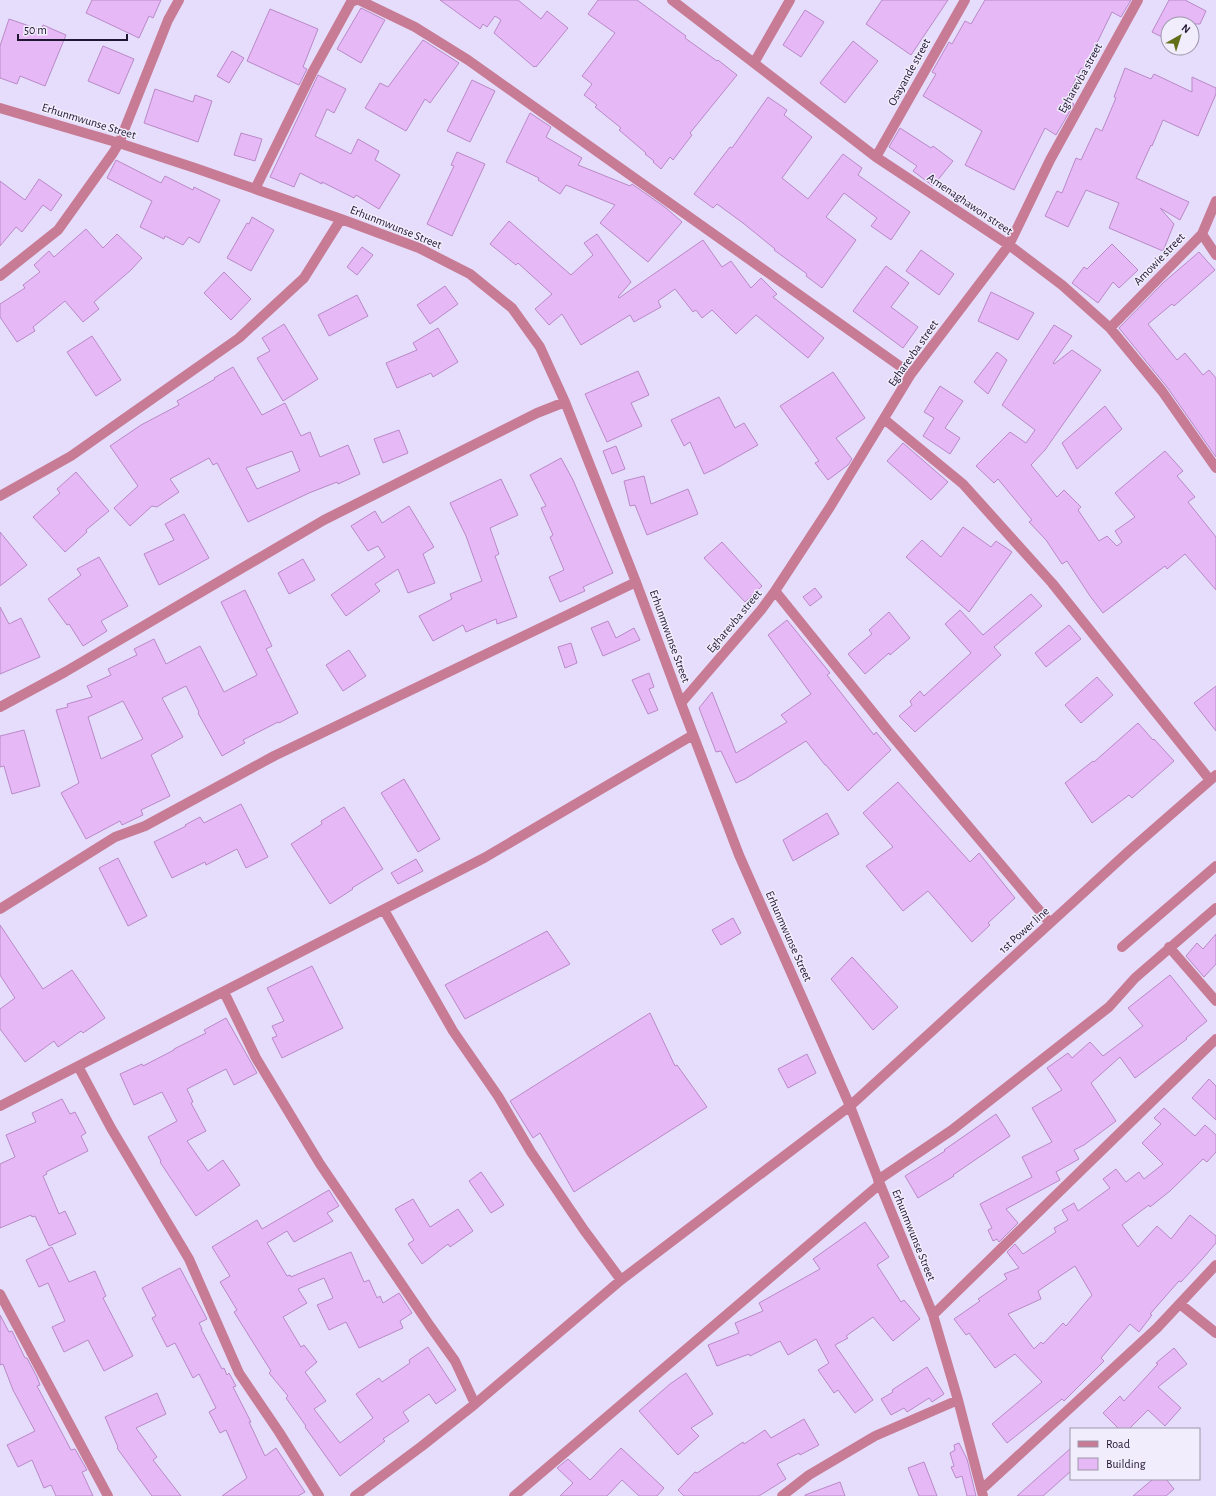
<svg xmlns="http://www.w3.org/2000/svg" width="1216" height="1496" font-family="'Alegreya Sans',sans-serif">
<rect width="100%" height="100%" fill="#e5ddfb"/>
<path fill="#e7b8f6" stroke="#b989c8" fill-rule="evenodd" d="M92,0H161L153,18L149,16L139,38L86,13Z
M440,0H518L541,19L547,11L568,28L536,67L535,66L534,67L494,33L501,20L495,16L487,27L483,24L480,29Z
M598,0H637L686,36L685,38L717,61L718,60L737,75L690,133L692,135L673,160L670,157L661,169L653,162L654,161L645,154L646,153L619,130L621,128L595,107L597,105L584,95L592,84L582,76L615,33L588,14Z
M882,0H948L911,55L866,24Z
M985,0H1131L1121,17L1112,12L1093,51L1095,52L1086,70L1081,68L1066,99L1074,104L1056,135L1045,128L1014,190L965,165L982,131L923,96L936,74L932,72L949,42L952,44L965,21L971,24Z
M1169,0H1185L1206,11L1200,24H1168V40L1152,32Z
M361,8L385,20L361,63L337,49Z
M270,9L318,29L303,67L307,69L299,85L247,61Z
M805,10L824,22L801,57L783,45Z
M9,19L41,30L43,25L66,35L45,86L20,76L17,84L0,78V46Z
M423,40L459,63L430,103L425,99L406,131L365,108L380,83L388,87Z
M853,41L878,61L845,103L820,83Z
M103,46L134,59L119,94L88,81Z
M232,51L244,58L229,83L217,76Z
M1125,68L1151,79L1154,74L1192,92V77L1216,88V94L1198,136L1163,120L1152,146L1151,145L1136,178L1189,202L1180,220L1160,208L1174,224L1163,251L1109,228L1119,203L1086,190L1068,227L1045,216L1057,191L1062,193L1076,158L1081,160L1096,128L1102,131L1116,98L1114,97Z
M318,75L346,89L334,113L327,109L315,136L351,154L358,139L379,151L375,160L400,175L379,209L356,195L354,198L322,182V184L300,173L294,187L270,177Z
M472,80L495,91L470,142L447,131Z
M155,89L193,102L195,95L212,101L198,142L144,123Z
M768,97L787,110L784,115L812,137L782,178L808,199L843,154L862,168L858,175L910,212L891,240L871,226L877,218L844,193L826,217L856,240L822,288L806,276L807,274L774,250L775,249L743,223L717,204L713,208L694,194L730,147L732,148Z
M530,113L551,127L546,137L582,158L578,165L630,186L632,184L666,208L682,222L648,262L600,223L615,205L566,185L560,194L538,180L539,178L506,162Z
M900,128L931,148L933,146L953,161L933,186L913,171L917,166L889,147Z
M241,133L262,139L255,161L234,155Z
M457,152L485,164L452,236L427,224L454,166L451,165Z
M116,160L161,183L165,176L193,190L194,187L220,200L199,243L189,237L183,245L165,236L164,239L140,227L152,201L107,178Z
M39,179L62,195L51,211L43,205L22,232L16,227L0,246V181L25,200Z
M252,217L274,230L251,271L227,258L247,223L249,224Z
M509,221L571,275L593,255L584,243L597,234L631,282L618,297L619,298L703,240L722,267L731,261L751,288L761,278L777,294L773,297L824,338L808,358L756,315L736,334L712,310L702,318L696,310L693,312L675,289L658,301L661,307L634,322L630,315L581,345L562,314L549,325L535,309L552,294L518,263L516,265L490,244Z
M86,229L103,248L117,234L142,258L131,270L94,302L99,309L83,322L65,301L33,327L35,331L17,342L0,317V304L25,288L23,285L40,272L34,265L49,251L54,257Z
M1112,244L1138,270L1119,288L1113,282L1098,303L1072,283L1084,267L1087,269Z
M362,247L373,255L357,275L347,267Z
M921,250L954,274L939,295L906,271Z
M1199,252L1215,270L1174,306L1172,304L1148,324L1177,360L1185,353L1203,375L1209,370L1216,378V457L1167,387L1119,328L1164,282Z
M886,266L909,283L891,307L918,327L903,348L853,311Z
M224,272L251,299L231,320L204,293Z
M445,286L458,304L430,324L417,305Z
M991,292L1034,313L1018,340L978,321Z
M357,295L368,316L329,336L318,315Z
M284,324L318,379L283,401L257,358L270,351L262,338Z
M1054,325L1072,336L1053,363L1054,364L1072,350L1101,370L1045,450L1031,465L1057,497L1064,490L1081,507L1078,510L1099,541L1107,536L1117,546L1122,542L1115,531L1135,517L1115,493L1165,451L1183,471L1177,476L1195,497L1188,502L1216,537V590L1185,554L1167,569L1165,566L1103,613L1090,596L1067,561L1062,564L1046,540L1029,522L1032,520L998,479L994,483L976,466L1010,432L1026,443L1035,430L1002,405Z
M438,328L458,362L433,377L431,373L397,388L386,363L417,350L413,343Z
M92,336L121,380L96,396L67,352Z
M997,352L1007,360L988,394L974,382Z
M233,367L262,415L285,403L301,436L310,432L320,457L348,445L360,474L338,484L337,482L309,493L248,522L217,463L213,465L209,458L170,479L179,492L157,507L152,506L130,526L114,508L138,486L110,446L141,425L179,405L177,401L215,379L214,378ZM292,451L300,471L257,489L246,468Z
M638,371L649,395L631,403L642,426L607,442L585,394Z
M833,372L865,418L836,438L852,459L848,465L828,480L815,463L819,461L780,406Z
M940,386L963,401L945,428L960,438L950,454L923,436L934,418L924,412Z
M719,397L735,428L744,423L758,445L717,468L704,474L690,442L684,446L671,420Z
M1105,406L1122,429L1077,469L1062,443Z
M399,430L408,453L383,463L374,439Z
M903,443L948,482L931,500L887,461Z
M616,446L625,469L612,474L603,451Z
M561,458L573,480L613,573L583,587L585,591L560,602L549,577L564,570L550,537L553,535L541,508L546,506L530,475Z
M76,472L109,511L86,530L87,532L65,552L33,517L60,493L57,489Z
M644,476L651,504L688,489L698,514L647,535L635,505L630,506L624,481Z
M501,479L518,515L490,528L499,554L495,556L517,617L497,624L496,619L466,632L463,625L433,641L419,616L452,599L450,594L482,581L466,536L450,503Z
M409,506L434,547L423,554L435,583L408,593L398,569L375,584L380,591L346,616L331,595L385,557L378,546L368,551L351,526L375,511L382,523Z
M184,514L209,558L182,573L159,585L144,554L174,540L165,524Z
M963,527L991,547L996,541L1012,552L969,612L906,557L922,540L941,557Z
M0,532L27,565L0,586Z
M722,542L762,586L745,602L704,558Z
M99,557L128,606L101,621L107,631L83,646L69,624L67,625L48,599L81,575L77,569Z
M303,559L315,580L289,594L278,573Z
M815,588L822,597L810,606L803,597Z
M245,590L272,646L266,649L298,713L279,723L278,722L243,740L245,743L222,756L198,713L199,712L186,686L162,698L183,737L151,755L170,796L141,810L143,815L122,825L120,821L86,839L61,793L79,783L56,710L68,707L67,704L92,697L87,686L111,675L108,669L137,655L134,649L154,639L166,664L200,646L224,692L257,675L221,602ZM123,701L143,739L101,759L88,717Z
M1031,594L1042,606L994,647L1001,655L915,732L899,716L912,705L910,701L920,691L924,696L971,653L945,624L960,610L983,635Z
M0,607L9,624L21,618L40,657L0,674Z
M889,612L910,638L890,655L889,653L865,674L848,654L872,634L869,630Z
M787,620L830,673L827,675L874,735L876,732L891,750L848,791L826,765H825L806,741L745,779L736,783L721,751L716,752L699,708L712,692L736,753L787,722L781,715L811,694L768,635Z
M608,621L616,638L634,628L640,640L603,656L591,628Z
M1069,625L1081,639L1046,667L1035,653Z
M571,643L577,663L565,668L558,647Z
M349,650L366,676L343,691L326,665Z
M649,673L654,687L649,689L658,710L648,714L632,680Z
M1097,677L1113,695L1081,723L1065,705Z
M1216,686V731L1194,703Z
M1138,723L1153,740L1154,739L1174,761L1132,798L1129,795L1092,823L1065,783L1093,761L1094,762Z
M24,730L40,786L12,794L4,766L0,767V736Z
M404,779L440,839L418,852L381,793Z
M898,782L970,862L979,853L1015,898L988,923L990,925L972,942L928,891L903,911L866,866L893,847L863,813Z
M241,804L268,857L246,868L237,849L206,865L205,862L172,878L154,842L186,826L185,825L200,817L204,823Z
M344,807L383,869L352,888L353,889L330,904L291,844L322,824L321,821Z
M827,813L839,834L793,861L783,840Z
M118,858L147,916L128,926L99,868Z
M416,859L423,871L398,884L391,873Z
M733,918L741,933L721,945L712,930Z
M0,925L43,989L72,970L105,1018L83,1033L81,1031L58,1047L54,1041L25,1062L0,1029V1009L15,998L0,975Z
M547,931L570,964L465,1019L445,985Z
M1216,934V964L1204,977L1186,956L1197,943L1203,949Z
M852,957L898,1007L873,1030L831,979Z
M312,966L343,1028L282,1058L272,1038L277,1036L272,1026L284,1021L267,988Z
M1170,975L1207,1021L1186,1038L1187,1039L1135,1078L1120,1057L1091,1083L1116,1121L1084,1145L1074,1150L1079,1159L1056,1172L1060,1180L1006,1209L1018,1223L999,1242L997,1239L993,1241L988,1230L992,1228L980,1204L1032,1177L1022,1157L1052,1142L1032,1108L1062,1090L1047,1068L1068,1053L1072,1058L1090,1042L1103,1056L1143,1026L1128,1008Z
M650,1013L675,1066L677,1065L707,1107L574,1192L540,1133L533,1138L510,1101Z
M226,1018L257,1073L234,1085L226,1069L187,1089L193,1102L191,1103L206,1131L187,1141L208,1171L223,1160L240,1185L196,1216L160,1162L161,1161L148,1137L177,1121L162,1092L134,1105L120,1074L142,1064L143,1066L174,1050V1049L206,1033L204,1030Z
M807,1054L816,1073L788,1088L778,1069Z
M1209,1079L1216,1086V1120L1192,1098Z
M62,1099L70,1114L75,1112L86,1133L81,1136L88,1151L46,1172L47,1174L43,1176L59,1214L65,1211L76,1234L49,1246L35,1216L32,1217L31,1215L0,1228V1164L15,1157L6,1135L36,1122L32,1113Z
M1164,1108L1195,1136L1205,1125L1216,1135V1152L1207,1162L1203,1159L1170,1191L1150,1207L1149,1205L1122,1225L1138,1247L1157,1226L1171,1239L1190,1215L1216,1236V1243L1204,1257L1181,1282L1179,1281L1150,1314L1152,1315L1139,1332L1130,1324L1101,1358L1104,1361L1064,1401L1062,1399L1007,1443L992,1424L1042,1382L1015,1354L995,1368L969,1333L966,1335L954,1319L980,1301L978,1299L1007,1279L1004,1274L1019,1268L1007,1252L1015,1244L1023,1254L1056,1232L1054,1228L1068,1220L1062,1210L1074,1203L1078,1211L1110,1188L1103,1179L1116,1169L1126,1182L1139,1172L1144,1179L1163,1164L1142,1143L1161,1124L1154,1118ZM1075,1266L1092,1295L1066,1326L1063,1323L1043,1344L1041,1342L1034,1349L1008,1314L1041,1299L1038,1291Z
M996,1114L1010,1136L953,1175L954,1176L918,1198L905,1176L945,1151L944,1150Z
M481,1172L504,1205L491,1213L469,1181Z
M329,1190L339,1206L327,1213L333,1221L294,1242L287,1231L267,1243L287,1276L290,1275L291,1277L351,1252L364,1282L369,1280L377,1298L380,1296L383,1303L399,1293L412,1313L400,1321L403,1328L359,1348L346,1322L329,1330L317,1305L333,1298L324,1278L298,1289L307,1303L283,1317L301,1347L304,1345L317,1362L305,1372L326,1401L314,1409L340,1443L373,1418L356,1394L379,1378L382,1382L410,1363L409,1360L428,1347L456,1390L436,1404L429,1394L403,1412L409,1421L383,1439L385,1441L340,1476L305,1427L306,1426L286,1398L288,1396L269,1373L271,1371L234,1312L237,1310L220,1282L230,1276L212,1247L257,1220L262,1229Z
M413,1199L430,1227L458,1209L473,1231L450,1247L448,1244L422,1264L408,1244L414,1240L395,1209Z
M865,1222L889,1257L877,1265L901,1302L904,1300L920,1319L893,1341L873,1317L846,1336L848,1338L835,1345L873,1400L855,1413L838,1390L834,1393L818,1370L829,1363L816,1339L788,1355L780,1341L750,1356L749,1354L717,1366L708,1345L739,1333L735,1323L763,1311L759,1303L820,1269L813,1259Z
M52,1247L69,1282L95,1271L106,1296L103,1298L133,1356L104,1371L88,1340L64,1352L52,1327L65,1321L48,1283L39,1287L26,1260Z
M180,1268L207,1319L199,1323L202,1329H201L222,1369L224,1368L227,1375L229,1373L236,1386L233,1387L251,1422H249L265,1456L276,1448L305,1492L298,1496H222L247,1478L226,1430L220,1433L209,1412L216,1408L199,1374L193,1378L175,1343L167,1347L152,1318L156,1316L142,1288Z
M0,1315L9,1332L12,1331L25,1358H27L37,1377L40,1385L37,1386L71,1450L75,1449L87,1470L82,1472L93,1496H56L51,1485L44,1488L32,1460L18,1467L7,1445L35,1431L13,1390L3,1364L0,1365Z
M1174,1348L1187,1364L1158,1387L1181,1408L1165,1426L1148,1410L1129,1429H1119L1103,1413L1120,1396L1124,1401L1158,1364L1156,1363Z
M927,1367L944,1394L932,1402L929,1398L907,1412L904,1408L891,1415L881,1399L893,1392L892,1390Z
M686,1373L713,1414L691,1428L699,1436L678,1455L639,1411L670,1384Z
M157,1393L166,1414L136,1428L157,1457L153,1460L181,1496H152L117,1448L118,1447L105,1417Z
M804,1419L819,1445L800,1455L799,1453L777,1464L786,1479L759,1496H684L678,1490L695,1472L697,1473L743,1442L744,1444L765,1430L771,1438Z
M959,1443L967,1459L976,1496H967L962,1476L956,1478L951,1467L954,1466L950,1453L955,1450L954,1445Z
M621,1448L664,1488L657,1496H639L622,1480L607,1496H560L573,1483L557,1468L568,1459L590,1480Z
M1071,1448V1471L1043,1496H1017Z
M924,1462L937,1496H919L908,1468Z
M1153,1479H1166L1174,1489L1166,1496H1133Z
M840,1482L845,1496H805V1495Z"/>
<g fill="none" stroke-linecap="round" stroke-linejoin="round">
<path stroke="#c87b95" stroke-width="10" d="M359,0L415,27L468,60L911,374
M672,0L876,157L1009,245L1062,285L1110,328L1162,391L1216,468
M754,63L790,0
M0,108L119,143L195,168L341,219L419,248L470,274L512,308L540,347L565,402L636,582L681,703L739,855L850,1106L880,1184L933,1315L958,1400L983,1496
M876,157L965,0
M255,189L312,73L351,2L356,0
M1202,234L1216,255
M0,276L58,230L113,153L119,143L168,20L179,0
M1110,328L1202,234L1216,201
M884,419L963,484L1052,583L1210,780
M0,496L71,456L239,338L304,278L341,219
M775,591L888,731L1050,923
M681,703L761,610L775,591L830,507L911,374L1009,245L1050,160L1138,0
M0,707L65,672L324,520L537,413L565,402
M0,909L115,837L145,826L274,756L636,582
M384,910L453,1031L498,1096L531,1152L584,1230L621,1280
M1122,947L1216,866
M1169,947L1216,1001
M224,992L256,1058L320,1164L430,1326L455,1361L475,1404
M78,1066L111,1128L189,1259L239,1373L279,1432L319,1496
M0,1106L484,858L693,735
M878,1180L952,1130L1109,1007L1135,978L1216,908
M0,1294L108,1496
M1180,1304L1216,1333
M933,1315L1216,1039
M982,1489L1157,1328L1216,1265
M355,1496L422,1446L475,1404L621,1280L850,1106L1129,851L1216,775
M514,1496L880,1184
M782,1496L809,1475L875,1436L958,1400"/>
</g>
<g text-anchor="middle" dominant-baseline="central" stroke-width="3" stroke-linejoin="round" paint-order="stroke">
<g font-size="12" fill="#1f1631" stroke="#f1edfc">
<text transform="translate(909 72) rotate(-61)">Osayande street</text>
<text transform="translate(1080 78) rotate(-61)">Egharevba street</text>
<text transform="translate(89 121) rotate(17)">Erhunmwunse Street</text>
<text transform="translate(970 204) rotate(34)">Amenaghawon street</text>
<text transform="translate(396 227) rotate(22)">Erhunmwunse Street</text>
<text transform="translate(1159 259) rotate(-46)">Amowie street</text>
<text transform="translate(913 353) rotate(-55)">Egharevba street</text>
<text transform="translate(734 621) rotate(-50)">Egharevba street</text>
<text transform="translate(670 636) rotate(70)">Erhunmwunse Street</text>
<text transform="translate(1024 930) rotate(-42)">1st Power line</text>
<text transform="translate(789 936) rotate(66)">Erhunmwunse Street</text>
<text transform="translate(914 1235) rotate(68)">Erhunmwunse Street</text>
</g>
</g>
<rect x="1070" y="1428" width="130" height="52" fill="#f1edfc" stroke="#9d97ab"/>
<rect x="1078" y="1441" width="20" height="6" fill="#c87b95" stroke="#9d97ab"/>
<text x="1106" y="1448" font-size="12" fill="#1f1631">Road</text>
<rect x="1078" y="1458" width="20" height="12" fill="#e7b8f6" stroke="#9d97ab"/>
<text x="1106" y="1468" font-size="12" fill="#1f1631">Building</text>
<g transform="translate(1180 36) rotate(39)"><circle r="19" fill="#f1edfc" stroke="#9d97ab"/>
<path d="M0-3L7 15L0 10L-7 15Z" fill="#626f19"/>
<text y="-6" font-size="11" font-weight="bold" text-anchor="middle" fill="#1f1631">N</text>
</g>
<path d="M18 34v6h109v-6" fill="none" stroke="#1f1631" stroke-width="2"/>
<text x="24" y="34" font-size="12" fill="#1f1631" stroke="#f1edfc" stroke-width="3" paint-order="stroke">50 m</text>
</svg>
